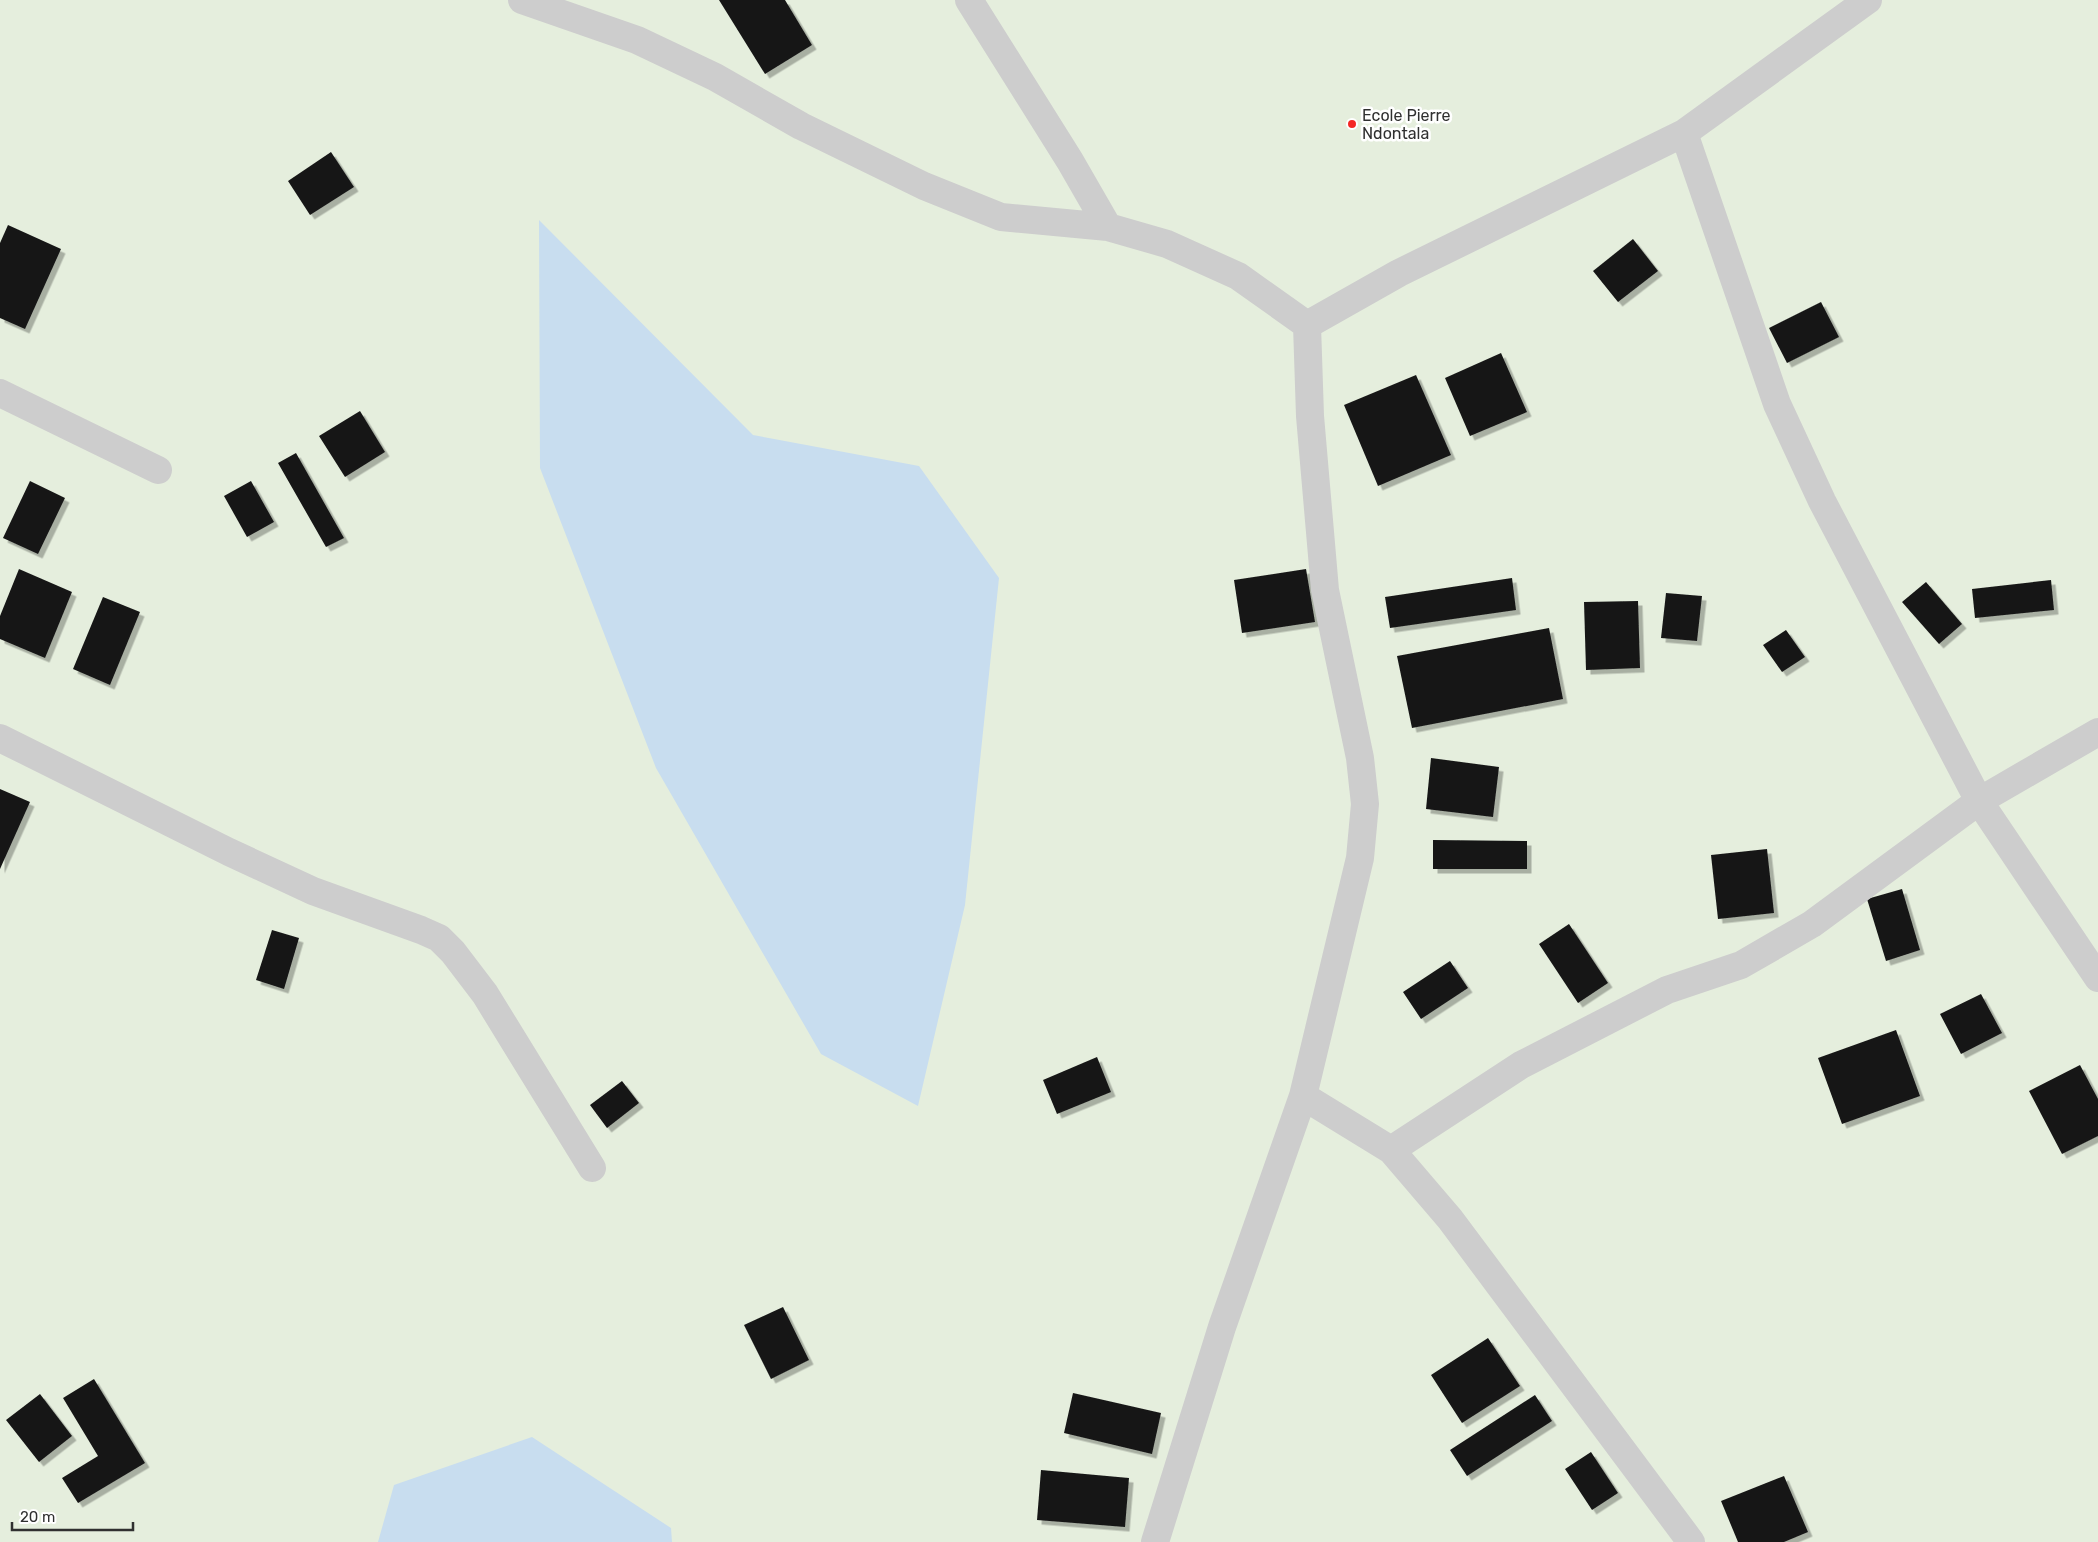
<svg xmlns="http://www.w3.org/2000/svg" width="2098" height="1542" font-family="Rubik,sans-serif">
<defs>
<filter id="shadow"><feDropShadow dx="4.5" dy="4.5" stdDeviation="0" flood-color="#0004"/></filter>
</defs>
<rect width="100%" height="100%" fill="#fff"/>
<path fill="#e5eedd" d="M0,0H2098V1542H0Z"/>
<path fill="#c8ddef" d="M539,220L753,435L919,466L999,578L965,905L918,1106L821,1054L656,768L540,468Z
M532,1437L671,1528L672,1542H378L394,1485Z"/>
<path fill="#171717" filter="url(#shadow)" d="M719,0H785L812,45L765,74Z
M331,152L354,187L310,215L288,181Z
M8,225L61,249L25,329L0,318V243Z
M1633,239L1658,271L1618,302L1593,271Z
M1821,302L1839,337L1787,363L1769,328Z
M1501,353L1527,412L1470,436L1445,378Z
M1416,375L1451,455L1378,486L1344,405Z
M360,411L385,452L345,477L319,436Z
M296,453L344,538L326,547L278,463Z
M30,481L65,498L38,554L3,538Z
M251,481L274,522L247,537L224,496Z
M19,569L72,592L45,658L0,639V616Z
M1306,569L1315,622L1242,633L1234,580Z
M1512,578L1516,610L1390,628L1385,597Z
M2051,580L2054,610L1975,618L1972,589Z
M1926,582L1962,624L1939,644L1902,602Z
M1666,593L1702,596L1697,641L1661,638Z
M103,597L140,612L110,685L73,669Z
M1638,601L1640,668L1586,670L1584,602Z
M1549,628L1563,699L1412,728L1397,656Z
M1786,630L1805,657L1782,672L1763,645Z
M1431,758L1499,767L1493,817L1426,809Z
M0,789L30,802L0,869Z
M1433,840L1527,841V869H1433Z
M1767,849L1774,913L1718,919L1711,855Z
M1902,889L1920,950L1886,961L1867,899Z
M1569,924L1608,983L1578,1003L1539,944Z
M272,930L299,938L284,989L256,980Z
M1450,961L1468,988L1421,1019L1403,992Z
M1981,994L2002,1033L1961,1054L1940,1014Z
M1896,1030L1920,1096L1842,1124L1818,1058Z
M1097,1057L1111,1092L1057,1114L1043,1080Z
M2080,1065L2098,1099V1136L2062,1154L2029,1091Z
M622,1081L639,1103L607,1128L590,1105Z
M783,1307L809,1360L771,1379L744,1325Z
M1488,1338L1520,1386L1462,1423L1431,1375Z
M94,1379L145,1463L78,1503L62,1478L98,1456L63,1398Z
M1073,1393L1161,1413L1152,1454L1064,1433Z
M40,1394L72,1436L39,1462L6,1420Z
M1535,1395L1552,1421L1467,1476L1450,1450Z
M1591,1452L1618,1493L1592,1510L1565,1469Z
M1041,1470L1129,1478L1125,1527L1037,1520Z
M1784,1476L1808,1532L1784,1542H1738L1721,1501Z"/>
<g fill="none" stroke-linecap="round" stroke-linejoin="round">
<path stroke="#cdcdcd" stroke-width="28" d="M522,0L637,40L715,77L801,126L924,186L1001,217L1108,227L1167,244L1238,276L1307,325L1310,416L1325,590L1360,758L1365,804L1360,858L1303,1096L1222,1327L1155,1542
M969,0L1070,161L1108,227
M1684,133L1777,404L1822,501L1979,801L2098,978
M1307,325L1399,273L1684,133L1868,0
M0,393L158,470
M0,738L229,852L313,891L421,930L439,938L453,952L485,994L592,1168
M1303,1096L1391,1150L1450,1219L1691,1542
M1391,1150L1521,1065L1667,990L1741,965L1812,924L1979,801L2098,732"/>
</g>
<circle fill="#f42725" stroke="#fff" stroke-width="2" cx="1352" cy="124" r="5"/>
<g text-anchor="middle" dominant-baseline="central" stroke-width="5" stroke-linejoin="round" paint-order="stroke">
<g font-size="16" fill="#303030" stroke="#fff" text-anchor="start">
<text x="1362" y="115">Ecole Pierre<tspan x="1362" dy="18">Ndontala</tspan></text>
</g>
</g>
<path d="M12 1522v8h121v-8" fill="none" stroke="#303030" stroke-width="2.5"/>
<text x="20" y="1522" font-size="15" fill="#303030" stroke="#ffffff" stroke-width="4" paint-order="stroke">20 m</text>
</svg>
